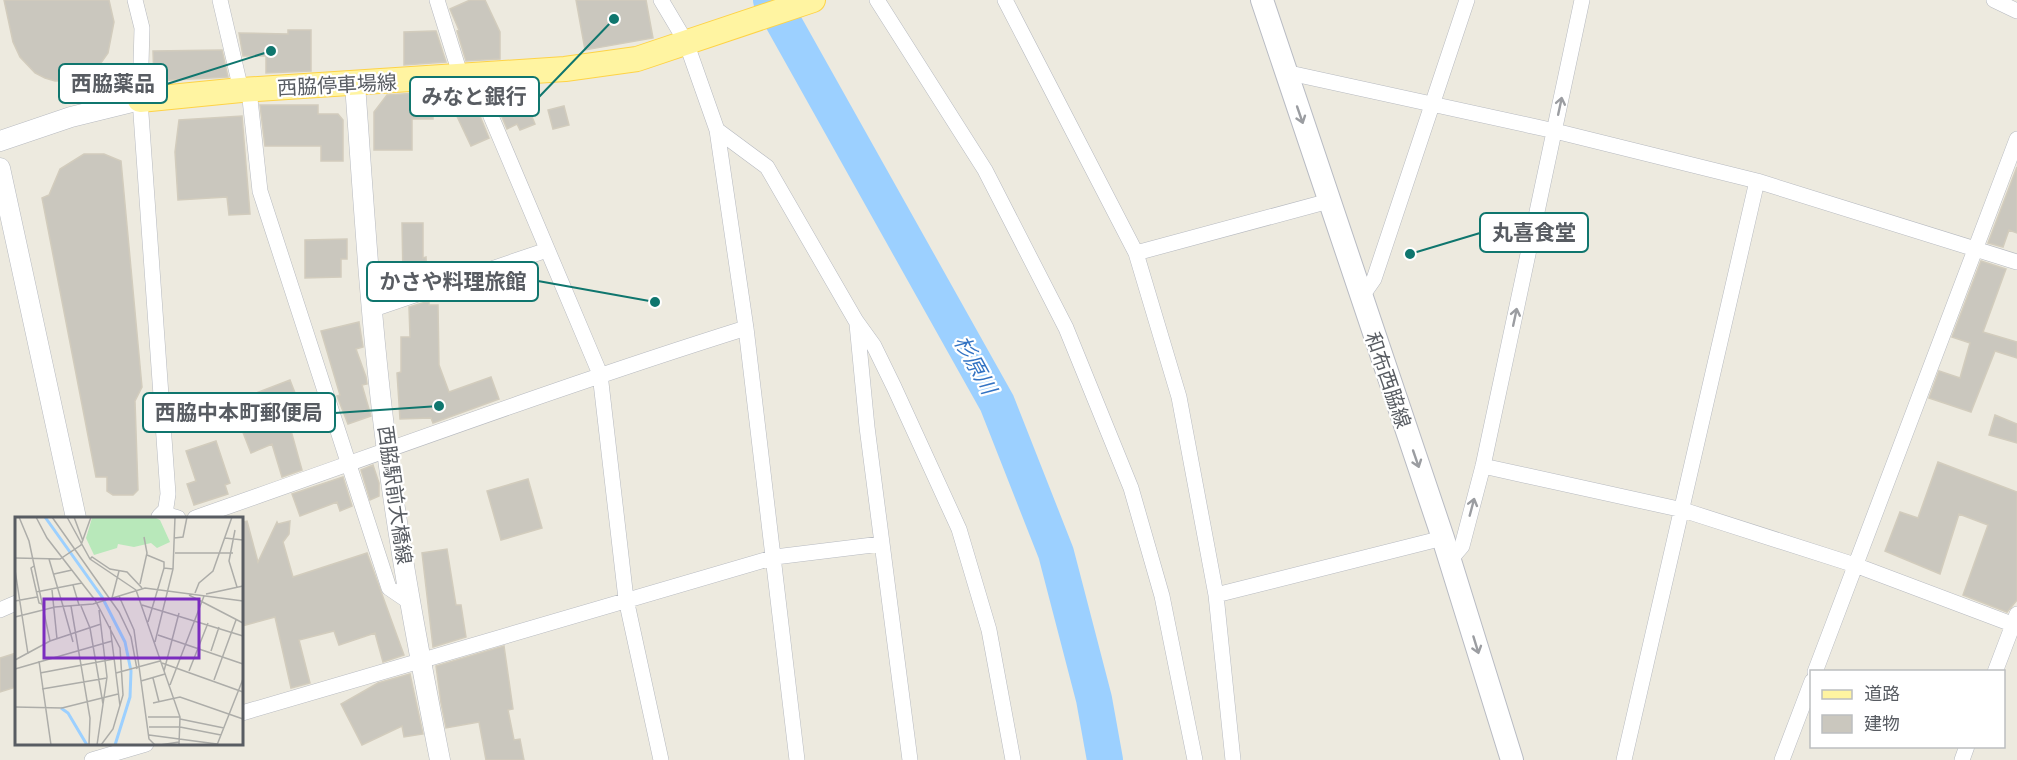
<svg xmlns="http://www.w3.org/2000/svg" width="2017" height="760" font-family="'Roboto Condensed','Noto Sans JP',sans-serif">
<rect width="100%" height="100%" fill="#edeadf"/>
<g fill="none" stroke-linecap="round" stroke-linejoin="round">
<path stroke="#9cd0ff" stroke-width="36" d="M771,0L997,403L1056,553L1094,699L1105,760"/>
</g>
<path fill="#cac7be" stroke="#d2ccbd" stroke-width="1.5" d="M4,0H109L114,22L108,53L96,70L77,80L55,81L45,78L35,73L20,57L13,42Z
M470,0H485L500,32V59L466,61L457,31L459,30L450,9Z
M576,0H646L653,38L585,50Z
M288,30H311V71L266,73V56H243L239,33L288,34Z
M433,31H436L446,62L404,65V32Z
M222,50L228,77L154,81L153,51Z
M519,86L535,124L520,130L517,124L507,129L490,88H499V94Z
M469,89L489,138L471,146L445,91Z
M433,92V119H412V150H374V112L387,95Z
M260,105H318V114H338L343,120V161H321V146H265Z
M564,106L569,125L553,129L548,110Z
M242,116L250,214L229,215L227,197L178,200L175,152L179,120Z
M84,154H104L121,161L142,387L135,401L138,490L133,495H113L107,491V477H96L42,198L49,195L60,169Z
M2017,167V233L2009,230L2003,247L1988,243Z
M402,223H423V258L426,257L427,280L409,287V278H403Z
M347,239V259H341V277L305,278V240Z
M1981,261L2006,269L1983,332L2017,342V358L1995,351L1971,412L1929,398L1939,371L1960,378L1970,343L1952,337Z
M429,301V305H438L439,365L449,392L491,377L499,399L433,423L431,418L400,419L397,373L401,372V337H410L409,307Z
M359,322L363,347L356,349L366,377L367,384L362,385L371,416L348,424L337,396L340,395L321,331Z
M290,380L297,398L288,401L298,424L290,427L302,470L282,477L272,444L251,453L242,430L259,424L248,396Z
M1995,415L2017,424V443L1989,435Z
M216,441L230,483L225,485L228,494L194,505L187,484L196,481L186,451Z
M1938,462L2017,492V600L2007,612L1963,595L1988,525L1959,514L1940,574L1885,551L1900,512L1918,518Z
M373,465L379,483V496L370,500L361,470Z
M343,477L352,506L340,511L337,502L300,516L292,494Z
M528,479L542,528L501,540L487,491Z
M247,521L258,562L277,522L278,524L290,521L289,534L283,542L293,577L367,553L404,655L383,662L375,633L339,645L334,631L299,640L310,683L291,688L275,617L242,626V522Z
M447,549L456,605H461L466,637L433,647L422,553Z
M504,646L513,709L508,710L514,740L520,739L524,760H486L479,722L446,728L441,703L436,666Z
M16,653V687L0,692V658Z
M410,674L423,734L404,737L402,726L362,745L341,704L378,683Z"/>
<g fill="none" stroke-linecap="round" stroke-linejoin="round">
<defs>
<path id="minor" d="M135,0L142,28L140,100L168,494L165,514L178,518
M220,0L241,90
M437,0L461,77
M661,0L686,42L717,130L767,167L856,321L874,346L894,387L959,529L989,630L1013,760
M877,0L985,170L1066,328L1131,488L1162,596L1195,760
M1005,0L1136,253L1179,397L1216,595L1233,760
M1994,0L2017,11
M1285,72L1555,131L1757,181L2017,262
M474,76L600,374L626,599L661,760
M249,90L260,191L389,588L411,603
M717,130L746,328L797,760
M1136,253L1329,201
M1360,299L1374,279L1467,0
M371,310L547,250
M857,324L867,427L910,760
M1483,466L1683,510L1855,565L2017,626
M195,518C378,454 561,386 746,328
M1450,560L1462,546L1483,466L1582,0
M1216,595L1443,538
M0,610L16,603
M1815,672L2017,139
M1995,672L2017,614
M242,713L775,557L881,544
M92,760L146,744
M1624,760L1757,181
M1782,760L1812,681
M1962,760L1967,746"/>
<path id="tertiary" d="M355,84C364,206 371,329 387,451C400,554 420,658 440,760
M0,141L71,117L140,100
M0,168L76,518
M161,518L165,514"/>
<path id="secondary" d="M1262,0L1443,538L1512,760"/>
<path id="primary" d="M140,100L241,90L565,69L637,59L813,0"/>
</defs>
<use href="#minor" stroke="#b7bac0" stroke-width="16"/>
<use href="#tertiary" stroke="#b7bac0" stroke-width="21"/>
<use href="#secondary" stroke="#b8bbc3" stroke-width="24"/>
<use href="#primary" stroke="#fed346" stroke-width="26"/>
<use href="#minor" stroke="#fff" stroke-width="15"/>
<use href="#tertiary" stroke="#fff" stroke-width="20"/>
<use href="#secondary" stroke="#fff" stroke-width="22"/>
<use href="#primary" stroke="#fff4a1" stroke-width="24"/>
</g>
<defs><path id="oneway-shaft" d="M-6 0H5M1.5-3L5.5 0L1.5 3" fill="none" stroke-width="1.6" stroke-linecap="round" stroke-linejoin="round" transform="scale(1.5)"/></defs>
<g stroke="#9b9da1">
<use href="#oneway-shaft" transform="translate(1560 106) rotate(-78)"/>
<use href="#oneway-shaft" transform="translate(1300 115) rotate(71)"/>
<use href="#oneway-shaft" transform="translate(1515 317) rotate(-78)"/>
<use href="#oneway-shaft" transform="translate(1416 459) rotate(71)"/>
<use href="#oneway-shaft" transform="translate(1472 507) rotate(-75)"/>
<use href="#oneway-shaft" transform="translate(1476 645) rotate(73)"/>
</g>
<g text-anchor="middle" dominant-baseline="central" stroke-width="4.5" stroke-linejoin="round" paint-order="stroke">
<g font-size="20" fill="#585c62" stroke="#fff">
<text transform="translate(337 85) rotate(-3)">西脇停車場線</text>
<text transform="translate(1388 380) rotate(71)">和布西脇線</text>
<text transform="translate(395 495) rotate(82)">西脇駅前大橋線</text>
</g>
<g font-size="21" font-style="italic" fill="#3373c3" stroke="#fff">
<text transform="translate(975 365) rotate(61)">杉原川</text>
</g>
</g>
<g transform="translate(15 517)">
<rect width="228" height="228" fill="#edeadf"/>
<path d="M84,0H139L145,3L155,25L142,31L136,26L119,30L103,27L102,31L79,38L71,21L77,1Z" fill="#b8e8ba"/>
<path fill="none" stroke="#9cd0ff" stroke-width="3" d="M30,0L87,80L110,125L116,154L115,180L100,228M46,191L53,196L72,228"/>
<path fill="none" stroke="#adada9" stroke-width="1.5" d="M4,0L14,24L35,124M21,0L32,21L80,83L105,131L108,178L98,212L86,228M37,0L104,95L116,120L122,152M52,0L75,42L121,73M59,0L68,24M220,13L214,44L222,70M159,21L168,20L172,0M210,21L228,23M160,36H218M132,38L149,45V51M0,41L45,42L66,28L76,0M34,42L48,89M75,42L77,40L95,52L112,55L127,71M19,49L16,51L24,86L27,87M0,53L13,137M39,57L57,53M125,67L132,36L129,20M58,68L64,88M37,73L42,122M121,73L165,200L164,228M21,75L67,66M180,76L184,66L198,54L217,0M191,77L228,69M174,78L228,106M104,79L119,113L134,222L140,228M97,81L104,54M0,84L22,80M127,88L228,119M48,89L58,125M56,89L75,201L74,228M66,89L75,111L88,187M40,90L78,87L130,71L228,84M0,100L40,90M133,105L149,51L158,52M95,109L105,189M143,118L228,147M140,125L158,52L160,0M196,134L204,110M0,143L35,124L86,107M24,144L36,228M147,146L228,175M0,152L97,124M149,154L164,96M174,154L193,106M25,156L99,142M101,156L145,144M138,161L144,185M199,163L221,103M126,164L150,157M155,168L189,79M27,172L92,161M138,186L165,180L228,202M0,190L47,191L103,177M133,200H165M165,202L209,211M134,210H165L206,218M134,218L202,227M82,228L92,160L84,93M145,228L164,225M202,228L228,162"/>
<path fill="#7b2cbf" fill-opacity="0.15" stroke="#7b2cbf" stroke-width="3" d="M29,82H184V141H29Z"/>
<rect width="228" height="228" fill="none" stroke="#585c62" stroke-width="3"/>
</g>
<path fill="none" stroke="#0f766e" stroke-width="2" d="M271 51L167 84M614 19L539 97M1410 254L1480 233M655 302L538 281M439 406L335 413"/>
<g fill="#0f766e" stroke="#fff" stroke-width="2">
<circle cx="271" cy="51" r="6"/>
<circle cx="614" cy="19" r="6"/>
<circle cx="1410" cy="254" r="6"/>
<circle cx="655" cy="302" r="6"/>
<circle cx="439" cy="406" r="6"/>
</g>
<g fill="#fff" stroke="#0f766e" stroke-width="2">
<rect x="59" y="64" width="108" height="39" rx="6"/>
<rect x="410" y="77" width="129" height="39" rx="6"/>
<rect x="1480" y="213" width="108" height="39" rx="6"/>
<rect x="367" y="262" width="171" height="39" rx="6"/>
<rect x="143" y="393" width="192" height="39" rx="6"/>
</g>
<g font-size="21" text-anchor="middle" font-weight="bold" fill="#585c62">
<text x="113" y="91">西脇薬品</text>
<text x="474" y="104">みなと銀行</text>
<text x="1534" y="240">丸喜食堂</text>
<text x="453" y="289">かさや料理旅館</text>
<text x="239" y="420">西脇中本町郵便局</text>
</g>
<rect x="1810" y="670" width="195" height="78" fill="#ffffff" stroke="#bcbec0" stroke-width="1.5"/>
<rect x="1822" y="690" width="30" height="9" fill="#fff4a1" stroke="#bcbec0" stroke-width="1.5"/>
<text x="1864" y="700" font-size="18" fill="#585c62">道路</text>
<rect x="1822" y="715" width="30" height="18" fill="#cac7be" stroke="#bcbec0" stroke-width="1.5"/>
<text x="1864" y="730" font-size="18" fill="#585c62">建物</text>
</svg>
